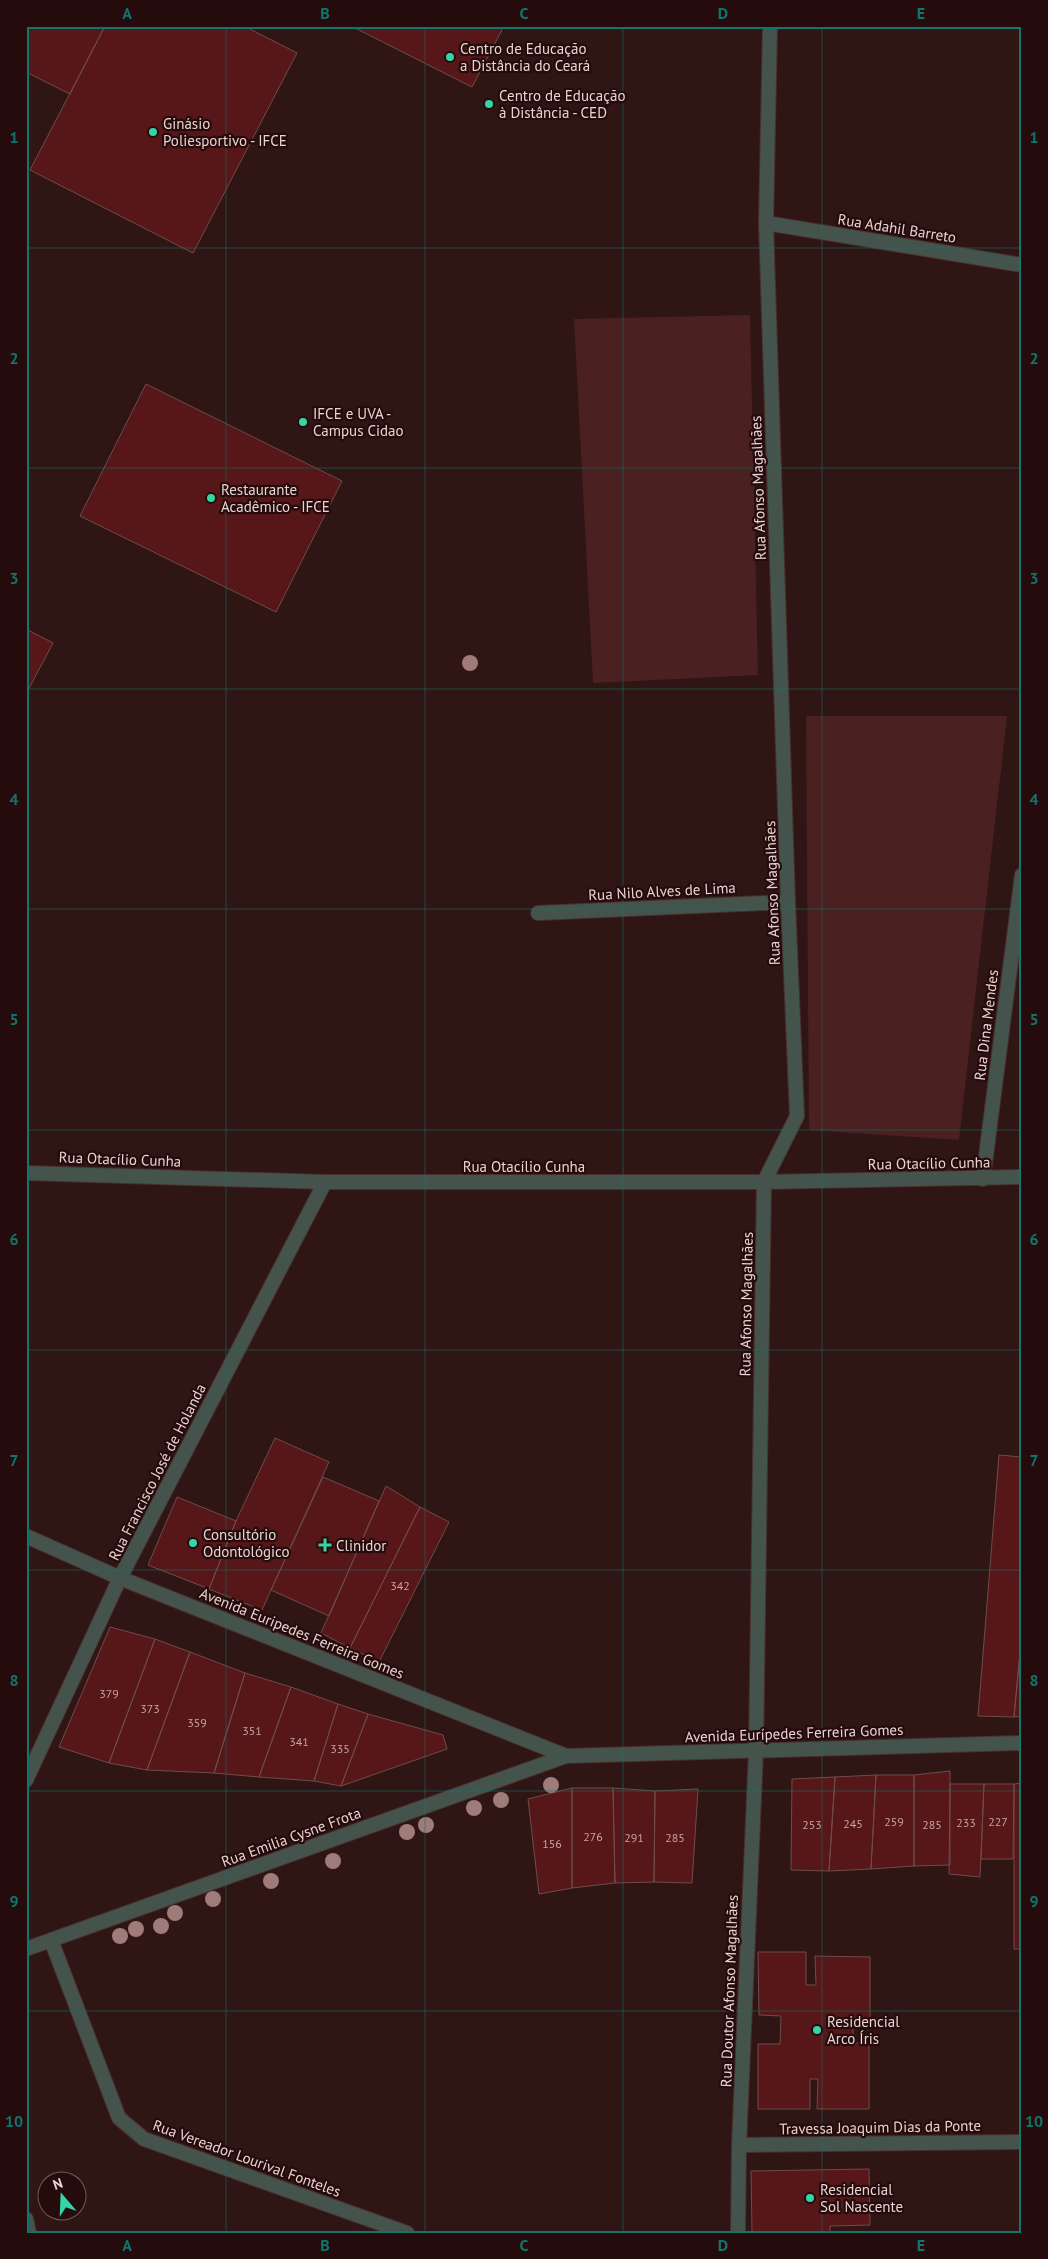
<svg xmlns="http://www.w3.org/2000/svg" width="1048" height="2259" font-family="'PT Sans',sans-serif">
<rect width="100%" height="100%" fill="#2f1514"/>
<path fill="#4a2120" d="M750,315L758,675L593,683L574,319Z
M806,716H1007L959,1140L809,1130Z"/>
<path fill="#571617" stroke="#6d4d4b" d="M26,26H105L70,94L26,72Z
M105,26H244L297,53L193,253L30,170Z
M351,26H504L472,87Z
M146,384L342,481L276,612L80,516Z
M26,629L53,643L26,694Z
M275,1438L329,1462L262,1610L209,1589L236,1521Z
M999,1455L1022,1457V1631L1014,1717L978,1716Z
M323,1477L379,1501L329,1616L271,1590Z
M386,1486L420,1507L350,1648L321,1633Z
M177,1497L236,1521L209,1589L148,1565Z
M420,1507L449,1522L379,1662L350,1648Z
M110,1627L155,1639L109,1763L59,1747Z
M1022,1631V1716L1014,1717Z
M155,1639L190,1652L147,1770L109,1763Z
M190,1652L245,1673L214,1773L147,1770Z
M245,1673L291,1687L259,1777L214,1773Z
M291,1687L338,1704L314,1781L259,1777Z
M338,1704L368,1714L341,1786L314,1781Z
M368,1714L443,1735L447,1749L341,1786Z
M950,1771V1865L914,1866V1775Z
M876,1775L871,1869L829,1871L835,1777Z
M876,1775H914V1866L871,1869Z
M835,1777L829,1871L791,1870L792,1779Z
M1022,1783V1949H1014V1784Z
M950,1784H984L980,1877L949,1874Z
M984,1784H1014L1013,1859H981Z
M572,1788H613L615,1883L572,1888Z
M572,1788V1888L539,1894L528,1799Z
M613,1788L655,1791L654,1882L615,1883Z
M698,1789L692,1883L654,1882L655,1791Z
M758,1952H806V1985H816L815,1956L870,1957V2018H853V2043H869V2109H817L818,2079H810V2109H758V2044H780L781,2016L759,2015Z
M869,2169L870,2225L830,2226V2233H752L751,2171Z"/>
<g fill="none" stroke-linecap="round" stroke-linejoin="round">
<defs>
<path id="minor" d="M766,223L1022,265
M538,913L788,902
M26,1173L325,1182H764L1022,1177
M983,1179L1022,875
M26,1780L120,1578L325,1182
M51,1940L119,2118L144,2139L407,2233
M739,2145L1022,2142
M26,2219L29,2233
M738,2233L739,2145L756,1751L764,1182L797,1116L788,902L766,223L770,26"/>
<path id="tertiary" d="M26,1536L120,1578L566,1756
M26,1949L566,1756L1022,1743"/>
</defs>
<use href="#minor" stroke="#49302f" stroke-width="16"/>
<use href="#tertiary" stroke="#49302f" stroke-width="16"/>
<use href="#minor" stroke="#45534d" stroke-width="14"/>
<use href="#tertiary" stroke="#45534d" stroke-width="14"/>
</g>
<g fill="#9f7b79">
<circle cx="470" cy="663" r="8"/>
<circle cx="551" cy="1785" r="8"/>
<circle cx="501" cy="1800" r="8"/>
<circle cx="474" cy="1808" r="8"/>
<circle cx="426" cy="1825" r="8"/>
<circle cx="407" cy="1832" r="8"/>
<circle cx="333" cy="1861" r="8"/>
<circle cx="271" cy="1881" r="8"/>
<circle cx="213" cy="1899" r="8"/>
<circle cx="175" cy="1913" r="8"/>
<circle cx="161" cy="1926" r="8"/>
<circle cx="136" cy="1929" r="8"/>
<circle cx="120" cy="1936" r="8"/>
</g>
<path fill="none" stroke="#0f766e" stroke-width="1" stroke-opacity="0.55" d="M226,26V2233M425,26V2233M623,26V2233M822,26V2233M26,248H1022M26,468H1022M26,689H1022M26,909H1022M26,1130H1022M26,1350H1022M26,1570H1022M26,1791H1022M26,2011H1022"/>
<g fill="#37d4a6" stroke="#250b0b" stroke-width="2">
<circle cx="450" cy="57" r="5"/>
<circle cx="489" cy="104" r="5"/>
<circle cx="153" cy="132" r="5"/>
<circle cx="303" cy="422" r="5"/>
<circle cx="211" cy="498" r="5"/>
<circle cx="193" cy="1543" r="5"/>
<path d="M322.5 1537.5h5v5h5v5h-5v5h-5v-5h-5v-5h5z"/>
<circle cx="817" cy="2030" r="5"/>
<circle cx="810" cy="2198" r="5"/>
</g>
<g text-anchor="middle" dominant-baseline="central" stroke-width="4.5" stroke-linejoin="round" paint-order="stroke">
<g font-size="12" fill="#c4a4a4">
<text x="400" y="1585">342</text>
<text x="109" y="1693">379</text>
<text x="150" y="1708">373</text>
<text x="197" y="1722">359</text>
<text x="252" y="1730">351</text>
<text x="299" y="1741">341</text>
<text x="340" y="1748">335</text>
<text x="894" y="1821">259</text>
<text x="998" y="1821">227</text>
<text x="966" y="1822">233</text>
<text x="853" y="1823">245</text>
<text x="812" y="1824">253</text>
<text x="932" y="1824">285</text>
<text x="593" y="1836">276</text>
<text x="634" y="1837">291</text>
<text x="675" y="1837">285</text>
<text x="552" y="1843">156</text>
</g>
<g font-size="15" fill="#e8d4d3" stroke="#250b0b" text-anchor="start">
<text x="460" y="48">Centro de Educação<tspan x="460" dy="17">a Distância do Ceará</tspan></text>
<text x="499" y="95">Centro de Educação<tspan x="499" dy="17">à Distância - CED</tspan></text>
<text x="163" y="123">Ginásio<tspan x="163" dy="17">Poliesportivo - IFCE</tspan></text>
<text x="313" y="413">IFCE e UVA -<tspan x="313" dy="17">Campus Cidao</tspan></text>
<text x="221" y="489">Restaurante<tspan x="221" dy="17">Acadêmico - IFCE</tspan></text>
<text x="203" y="1534">Consultório<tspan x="203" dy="17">Odontológico</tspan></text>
<text x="336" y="1545">Clinidor</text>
<text x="827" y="2021">Residencial<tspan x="827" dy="17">Arco Íris</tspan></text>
<text x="820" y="2189">Residencial<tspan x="820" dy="17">Sol Nascente</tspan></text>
</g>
<g font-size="15" fill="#e8d4d3" stroke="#250b0b">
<text transform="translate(897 228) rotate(9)">Rua Adahil Barreto</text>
<text transform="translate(758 488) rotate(-92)">Rua Afonso Magalhães</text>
<text transform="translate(662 891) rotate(-3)">Rua Nilo Alves de Lima</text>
<text transform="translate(772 893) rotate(-92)">Rua Afonso Magalhães</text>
<text transform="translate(986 1025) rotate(-83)">Rua Dina Mendes</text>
<text transform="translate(120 1159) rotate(2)">Rua Otacílio Cunha</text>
<text transform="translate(929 1163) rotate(-1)">Rua Otacílio Cunha</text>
<text x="524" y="1166">Rua Otacílio Cunha</text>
<text transform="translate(746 1304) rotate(-89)">Rua Afonso Magalhães</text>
<text transform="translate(157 1472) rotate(-63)">Rua Francisco José de Holanda</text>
<text transform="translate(302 1633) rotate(22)">Avenida Euripedes Ferreira Gomes</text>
<text transform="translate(794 1733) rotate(-2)">Avenida Eurípedes Ferreira Gomes</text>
<text transform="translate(291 1837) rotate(-20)">Rua Emilia Cysne Frota</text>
<text transform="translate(729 1991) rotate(-88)">Rua Doutor Afonso Magalhães</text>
<text transform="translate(880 2127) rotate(-1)">Travessa Joaquim Dias da Ponte</text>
<text transform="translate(247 2158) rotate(20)">Rua Vereador Lourival Fonteles</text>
</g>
</g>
<rect width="1048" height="2259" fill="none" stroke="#250b0b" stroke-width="55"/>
<g transform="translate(62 2196) rotate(341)"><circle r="24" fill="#250b0b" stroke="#735b5b"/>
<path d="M0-4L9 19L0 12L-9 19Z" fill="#37d4a6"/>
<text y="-8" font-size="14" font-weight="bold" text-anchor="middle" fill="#e8d4d3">N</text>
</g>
<rect x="28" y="28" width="992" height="2204" fill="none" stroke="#0f766e" stroke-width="2"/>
<g font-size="16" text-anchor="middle" font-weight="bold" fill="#0f766e">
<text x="127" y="19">A</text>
<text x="325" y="19">B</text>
<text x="524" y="19">C</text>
<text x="723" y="19">D</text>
<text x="921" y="19">E</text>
<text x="14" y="143">1</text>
<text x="1034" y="143">1</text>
<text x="14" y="364">2</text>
<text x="1034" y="364">2</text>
<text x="14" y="584">3</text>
<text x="1034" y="584">3</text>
<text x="14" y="805">4</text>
<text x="1034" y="805">4</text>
<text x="14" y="1025">5</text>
<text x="1034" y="1025">5</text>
<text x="14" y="1245">6</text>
<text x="1034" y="1245">6</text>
<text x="14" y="1466">7</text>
<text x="1034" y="1466">7</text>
<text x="14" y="1686">8</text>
<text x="1034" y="1686">8</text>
<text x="14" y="1907">9</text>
<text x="1034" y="1907">9</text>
<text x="14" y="2127">10</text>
<text x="1034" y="2127">10</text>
<text x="127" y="2251">A</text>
<text x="325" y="2251">B</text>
<text x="524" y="2251">C</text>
<text x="723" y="2251">D</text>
<text x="921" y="2251">E</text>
</g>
</svg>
